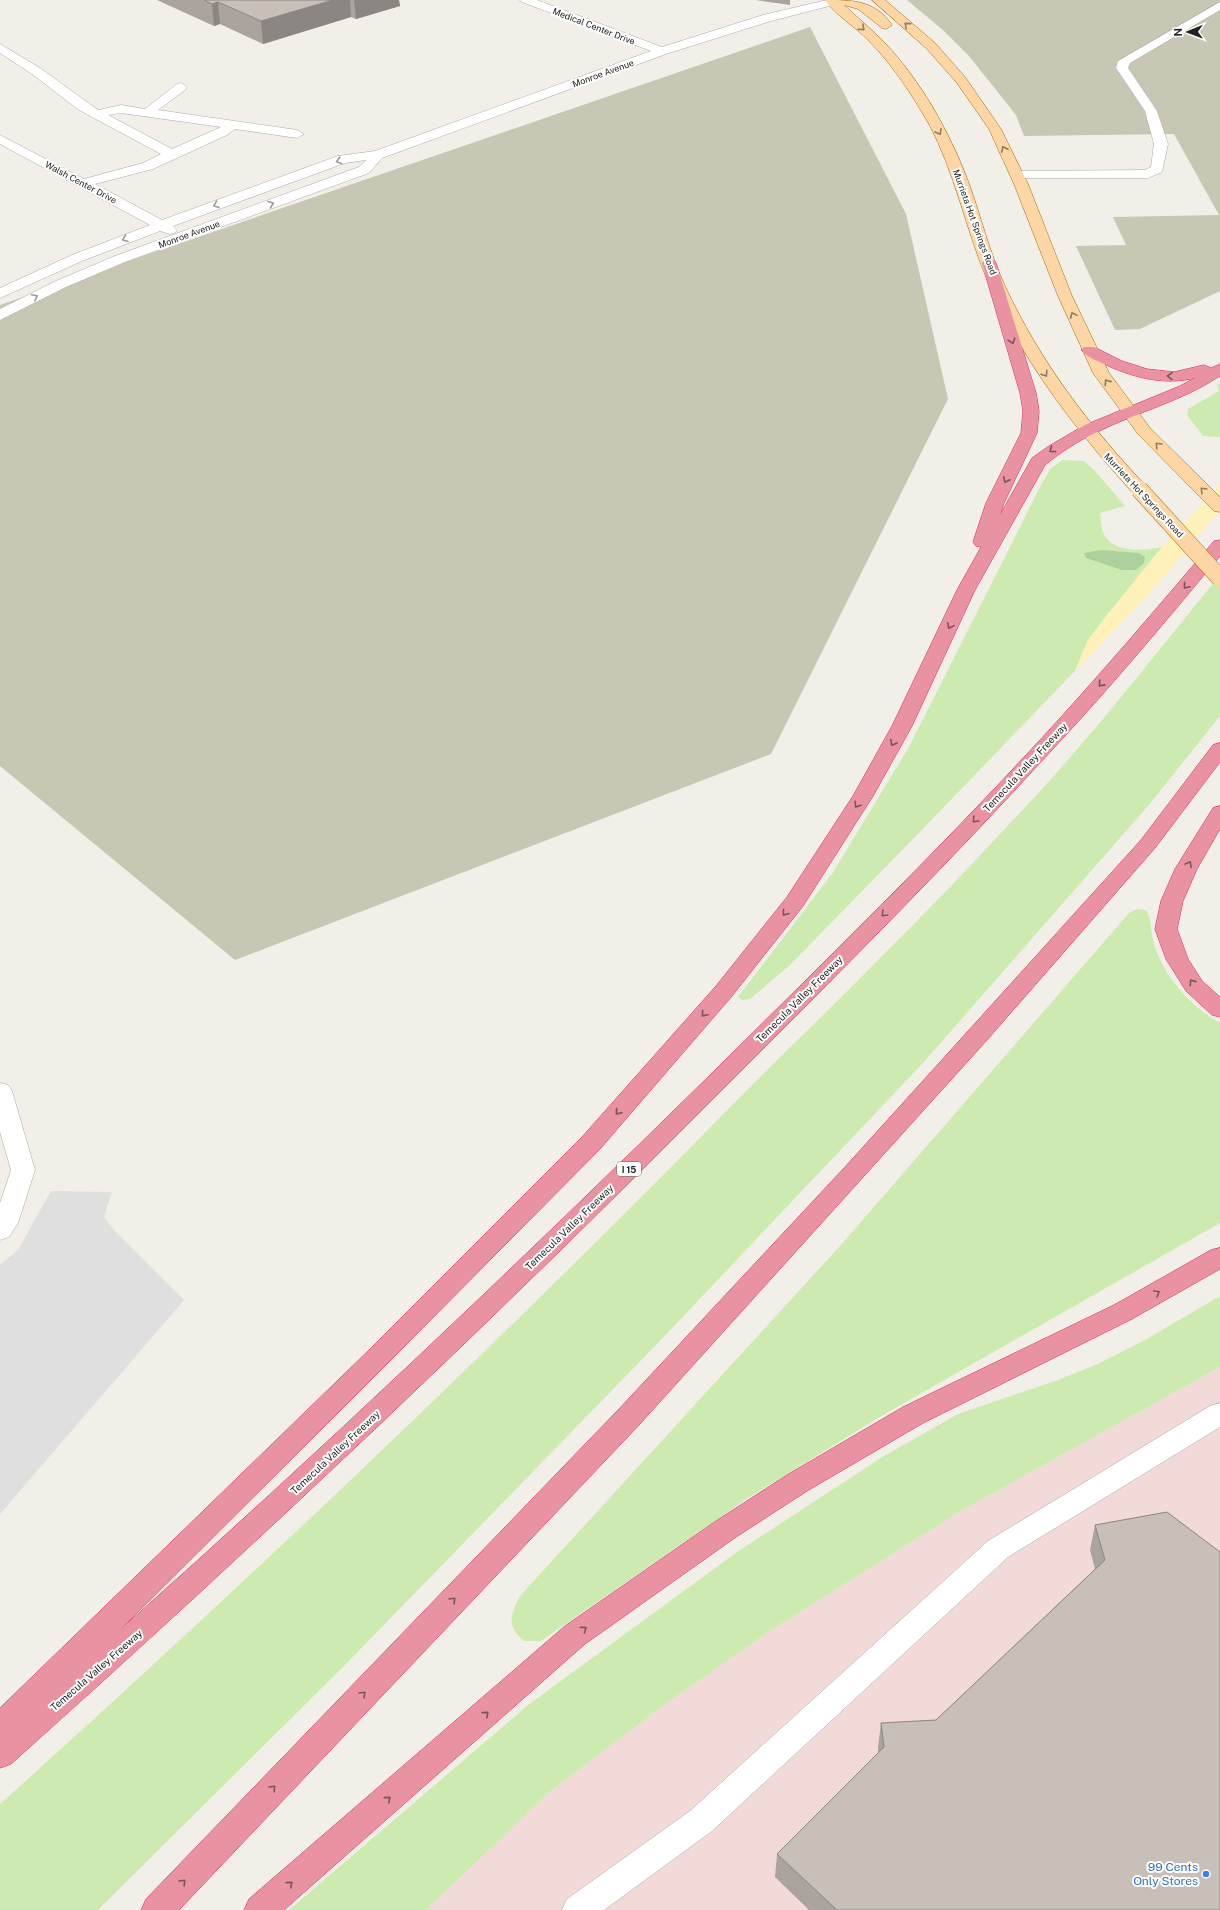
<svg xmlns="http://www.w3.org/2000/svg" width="1220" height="1910" font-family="'Public Sans',sans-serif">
<rect width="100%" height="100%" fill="#f2efe9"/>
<path fill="#e0dfdf" d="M51,1191L112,1192L104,1217L115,1231L184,1300L0,1514V1265L18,1250Z"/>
<path fill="#f2dad9" d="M1220,1367V1910H426L553,1789L664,1705L770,1631L959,1512Z"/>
<path fill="#c7c7b4" d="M907,0H1220V291L1140,329L1115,330L1076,246L1126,245L1113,217L1219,215L1174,134L1024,136L1016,115L969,56L943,30Z
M810,27L906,214L948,399L771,754L235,960L0,766V305Z"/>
<path fill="#cdebb0" d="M1220,383V437L1203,436L1187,415L1188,409L1219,391L1217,385Z
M1063,460L1084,461L1095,471L1125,506L1100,513C1101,519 1101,527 1103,532C1112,554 1144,551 1162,547L1088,640L1075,671L913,839L789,966L750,999L742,1000L738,997L832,874L909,747L1041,485L1051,468Z
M1220,575V716L1148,806L923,1063L657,1344L344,1666L98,1910H0V1804C257,1573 507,1335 749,1088C792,1045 836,1003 879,959C935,904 988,847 1042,789C1104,721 1161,647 1220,575Z
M1137,909L1146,910C1152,920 1150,930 1153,940C1162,975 1189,1005 1220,1023V1223L883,1415L748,1498L541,1641H524C506,1625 510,1616 520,1596L840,1246L1129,913Z
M1220,1296V1367L959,1512L770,1631L664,1705L553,1789L426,1910H289L528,1705L737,1552L884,1456L958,1414L1055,1381L1098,1364L1145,1340Z"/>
<path fill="#add19e" d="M1101,550L1139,553L1145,557L1144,563L1136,570H1122L1086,558L1084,553Z"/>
<path fill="#fff1ba" d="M1220,484V510L1148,595L1075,671L1088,640L1106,616L1162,547Z"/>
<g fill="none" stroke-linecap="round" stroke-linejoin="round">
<defs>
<path id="minor" d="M520,0H537L662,47L763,15L827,0H837L839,2L837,4L771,21L666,54L382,158L369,173L125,262L66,287L0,320V309L56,281L115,256L359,167L366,160L345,163L173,226L177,230L175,233L170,234L160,231L82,261L0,298V288L72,255L150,225L0,144V135L84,179L143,163L161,154L79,110L32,74L0,53V44L40,68L98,110L121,105L145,109L177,84L181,83L187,87L185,90L158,110L297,130L304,134L297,138L235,129L227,135L153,169L95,184L162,220L338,156L375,151L651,51L522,2ZM121,113L221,127L172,149L108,115Z
M1220,2V10L1130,63L1128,68L1157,111L1168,144L1162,172L1148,178H1012L1010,175L1012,172L1017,171L1145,170L1151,167L1154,144L1145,111L1116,68L1118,61Z
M0,1083L8,1085L12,1091L35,1170L18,1223L9,1237L0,1240V1203L11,1170L0,1132Z
M1220,1403V1427L1008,1557L712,1831L604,1910H562L567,1899L690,1811L988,1541L1210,1406Z"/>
<path id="major" d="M825,0C852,0 875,0 892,25L886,29L882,28L858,9L844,5C857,17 871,29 884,42C921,81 949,131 968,181C981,216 989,252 1005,286C1041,363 1088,424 1145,485L1147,489L1145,493L1139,494L1133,493C1074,428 1020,358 986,277C965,226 955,173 929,124C912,95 893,65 869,41C856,27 836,16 825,0Z
M872,0H885L935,43L965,77L1001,129L1028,184L1072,296L1109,373L1150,428L1220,497V512L1214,511L1138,434L1093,373L1058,296L1014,184L989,129L957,83L927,49Z"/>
<path id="highway" d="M989,259L994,260L996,263L1036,393L1039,411L1037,433L1004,503L1000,515L1032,458L1049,446L1085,425L1180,386L1195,378C1163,386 1131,377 1102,363C1095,360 1086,356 1081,350L1084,347H1094L1122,361L1147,369L1174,372L1204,365L1211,368L1220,364V376C1182,401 1138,412 1097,432C1078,441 1061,452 1045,465L975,590L912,726L873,796L803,906L732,996L600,1149L386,1365L120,1630C321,1451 516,1266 708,1077C820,966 933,856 1040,740C1100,675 1157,608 1214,541L1220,540V556C1165,622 1110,688 1051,751C947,865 837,975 728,1084C496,1318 257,1544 11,1764L0,1768V1708L368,1351L582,1137L716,986L787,897L853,796L892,726L957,590L981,547L976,546L973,542L986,503L1021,433L1023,411L1020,393L982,263L984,260Z
M1220,743V762L1155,848L987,1040L639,1425L179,1910H141L146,1899L619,1409L845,1167L1141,840L1213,745Z
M1220,806V829L1197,869L1183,901L1177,929L1188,959L1202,981L1220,997V1017L1212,1015L1186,991L1166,959L1155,929L1161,901L1175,869L1213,808Z
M1220,1248V1269L1132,1319L923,1423L807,1491L736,1537L585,1644L284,1910H244L249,1899L565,1626L716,1521L787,1475L903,1407L1114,1305L1211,1250Z"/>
</defs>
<use href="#minor" stroke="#a9a9a9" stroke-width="1"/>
<use href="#major" stroke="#a06b00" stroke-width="1"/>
<use href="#highway" stroke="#dc2a67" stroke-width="1"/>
<use href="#minor" fill="#fff" fill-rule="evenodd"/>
<use href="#major" fill="#fcd6a4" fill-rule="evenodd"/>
<use href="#highway" fill="#e892a2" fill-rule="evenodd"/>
<defs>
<path id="major-bridge" d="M1139,489L1220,578"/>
</defs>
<use href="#major-bridge" stroke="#a06b00" stroke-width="18" stroke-linecap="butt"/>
<use href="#major-bridge" stroke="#fcd6a4" stroke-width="17"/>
</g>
<path fill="#aba49e" d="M157,0H399L400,6L356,19L351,17L263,44L220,24L214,26Z
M756,0H790V5Z
M1095,1525L1220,1910H809L775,1877L777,1854L878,1753V1747L881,1723L936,1720L1095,1569L1090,1550Z"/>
<path fill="#8b8681" d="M333,0H350L351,17L263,44L261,21Z
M354,0H399L400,6L356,19Z
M218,2L220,24L214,26L212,4Z"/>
<path fill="#c7bfb8" stroke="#8b8681" d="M204,0H333L261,21L218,2L212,4Z
M1167,1512L1220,1552V1910H837L777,1854L884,1747L881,1723L936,1720L1105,1560L1095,1525Z"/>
<defs><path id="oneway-chevron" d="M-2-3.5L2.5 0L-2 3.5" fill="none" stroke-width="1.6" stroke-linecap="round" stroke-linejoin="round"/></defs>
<g stroke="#8f7c63">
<use href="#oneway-chevron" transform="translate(907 25) rotate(-139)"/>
<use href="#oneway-chevron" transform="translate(862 28) rotate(42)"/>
<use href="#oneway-chevron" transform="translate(939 132) rotate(60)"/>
<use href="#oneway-chevron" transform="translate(1004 149) rotate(-115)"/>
<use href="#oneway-chevron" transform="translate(1073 315) rotate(-114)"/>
<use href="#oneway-chevron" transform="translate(1045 374) rotate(57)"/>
<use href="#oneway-chevron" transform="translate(1107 382) rotate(-125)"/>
<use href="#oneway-chevron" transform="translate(1158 445) rotate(-134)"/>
<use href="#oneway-chevron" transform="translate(1203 490) rotate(-135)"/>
</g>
<g stroke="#9c9c9c">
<use href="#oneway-chevron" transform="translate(339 161) rotate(163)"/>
<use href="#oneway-chevron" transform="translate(271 204) rotate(-21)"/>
<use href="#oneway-chevron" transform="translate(216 205) rotate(160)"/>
<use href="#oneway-chevron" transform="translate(125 239) rotate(159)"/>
<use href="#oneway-chevron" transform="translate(35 297) rotate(-27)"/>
</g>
<g stroke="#7b545c">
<use href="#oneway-chevron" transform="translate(1012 341) rotate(73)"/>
<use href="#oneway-chevron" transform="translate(1170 376) rotate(-178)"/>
<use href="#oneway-chevron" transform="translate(1052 450) rotate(143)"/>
<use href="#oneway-chevron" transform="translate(1006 480) rotate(115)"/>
<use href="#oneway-chevron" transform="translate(1186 586) rotate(130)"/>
<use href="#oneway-chevron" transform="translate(950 626) rotate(114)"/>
<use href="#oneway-chevron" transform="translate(1101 684) rotate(132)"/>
<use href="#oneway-chevron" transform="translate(893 743) rotate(119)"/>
<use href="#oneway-chevron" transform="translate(857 805) rotate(123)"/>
<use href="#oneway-chevron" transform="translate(975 820) rotate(134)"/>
<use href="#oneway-chevron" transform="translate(1189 864) rotate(-62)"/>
<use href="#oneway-chevron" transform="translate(785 913) rotate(128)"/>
<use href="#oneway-chevron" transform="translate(884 914) rotate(135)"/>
<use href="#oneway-chevron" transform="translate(1192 982) rotate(-125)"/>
<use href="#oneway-chevron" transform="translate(704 1014) rotate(131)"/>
<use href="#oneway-chevron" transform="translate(618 1112) rotate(131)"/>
<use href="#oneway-chevron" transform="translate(1157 1293) rotate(-30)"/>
<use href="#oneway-chevron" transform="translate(453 1600) rotate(-46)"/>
<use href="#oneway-chevron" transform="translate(584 1629) rotate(-36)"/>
<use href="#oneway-chevron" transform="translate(363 1694) rotate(-46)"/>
<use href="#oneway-chevron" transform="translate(486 1714) rotate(-41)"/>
<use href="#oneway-chevron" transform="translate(273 1788) rotate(-46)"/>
<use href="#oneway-chevron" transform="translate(388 1799) rotate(-41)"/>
<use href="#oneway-chevron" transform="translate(183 1882) rotate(-46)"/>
<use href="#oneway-chevron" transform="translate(290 1884) rotate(-41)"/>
</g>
<circle fill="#3f7fe0" stroke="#fff" stroke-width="1.5" cx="1206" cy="1874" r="4"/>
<g text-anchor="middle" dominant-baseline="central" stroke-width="4" stroke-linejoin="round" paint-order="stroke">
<g font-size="9" fill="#222" stroke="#fff">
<text transform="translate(594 26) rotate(21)">Medical Center Drive</text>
<text transform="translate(603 73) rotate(-20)">Monroe Avenue</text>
<text transform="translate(81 182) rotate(28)">Walsh Center Drive</text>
<text transform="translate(975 222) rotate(70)">Murrieta Hot Springs Road</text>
<text transform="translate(189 234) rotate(-20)">Monroe Avenue</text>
<text transform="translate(1144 495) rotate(47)">Murrieta Hot Springs Road</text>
</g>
<rect fill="#fff" stroke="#646464" stroke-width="1" x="617" y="1162" width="24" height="14" rx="3"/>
<g font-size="9" font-weight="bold" fill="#222">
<text x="629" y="1169">I 15</text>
</g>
<g font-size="10" fill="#222" stroke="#fff">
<text transform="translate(1025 767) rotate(-47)">Temecula Valley Freeway</text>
<text transform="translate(799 999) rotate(-45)">Temecula Valley Freeway</text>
<text transform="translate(569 1227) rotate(-44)">Temecula Valley Freeway</text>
<text transform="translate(335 1452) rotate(-43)">Temecula Valley Freeway</text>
<text transform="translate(96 1670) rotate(-41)">Temecula Valley Freeway</text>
</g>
<g font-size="12" fill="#366cbe" stroke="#fff" text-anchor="end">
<text x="1198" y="1867">99 Cents<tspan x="1198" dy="14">Only Stores</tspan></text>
</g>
</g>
<g transform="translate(1188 32) rotate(269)" stroke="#ffffff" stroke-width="3" paint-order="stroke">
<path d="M0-3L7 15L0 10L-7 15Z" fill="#222222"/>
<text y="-6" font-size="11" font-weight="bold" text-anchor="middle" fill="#222222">N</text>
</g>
</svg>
